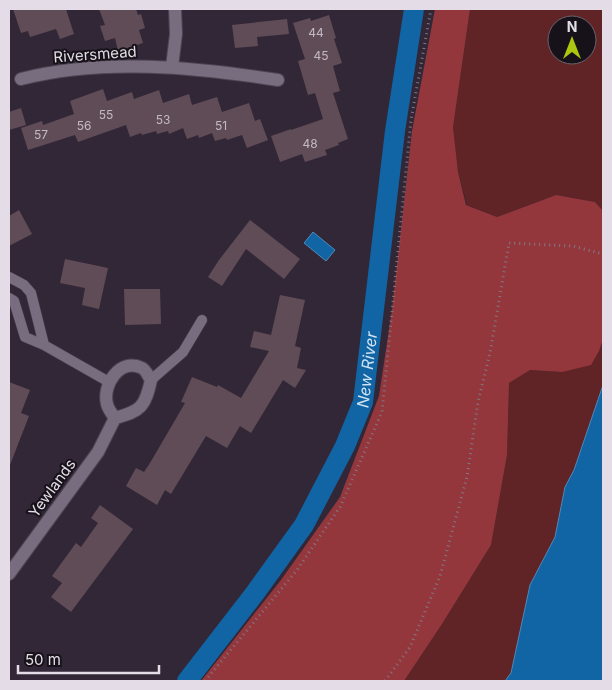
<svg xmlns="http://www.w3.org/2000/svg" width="612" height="690" font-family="Inter,sans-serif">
<rect width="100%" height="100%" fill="#322737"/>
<path fill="#602427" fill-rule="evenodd" d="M470,9H603V211L595,202L556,195L497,217L467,205L458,172L453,127ZM557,25H587V55H557Z
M603,339V385L574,470L565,487L555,537L530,585L511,673L505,681H404L442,624L491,545L507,455L509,383L530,370L562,372L599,351Z"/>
<path fill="#94373c" d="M435,9H470L453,127L458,172L466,205L497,217L556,195L595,202L603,211V339L599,351L591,365L562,372L530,370L509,383L507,455L491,545L442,624L404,681H201L281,580L340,497L379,396L392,310L412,131Z"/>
<path fill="#1165a4" stroke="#5089b8" d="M313,232L335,250L326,261L304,243Z
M603,385V681H505L511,673L530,585L555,537L565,487L574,470Z"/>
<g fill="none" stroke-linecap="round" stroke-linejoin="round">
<path stroke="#1165a4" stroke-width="20" id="s1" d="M187,681L255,593L304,525L345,446L363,402L395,131L414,9"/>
</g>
<path fill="#604c56" d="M13,9H66L74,34L60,39L56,29L30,37L28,31L21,33Z
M99,9H136L138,15L141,14L145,28L139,30L143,43L118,51L115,38L105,41L100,26L105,25Z
M329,15L336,38L334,39L342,63L333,66L340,91L333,93L348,139L338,143L339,145L325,150L327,155L305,162L302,154L280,162L271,136L291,129V130L323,119L315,93L308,95L298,61L305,59L293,23L310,18L311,21Z
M287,19L289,34L257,37L258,46L235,48L232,25Z
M103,89L107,101L132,92L134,99L159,90L163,103L189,94L192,105L217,97L222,112L249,103L255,121L260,119L268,140L247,148L242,135L227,140L226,138L215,141L212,133L199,138L198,135L187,139L183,128L169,134L168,131L157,134L156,131L142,135L141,133L130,137L126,125L78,142L75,135L28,150L21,128L42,121L43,125L74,114L70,101Z
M21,108L26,125L9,130V112Z
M19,210L32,234L9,246V216Z
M250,220L300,259L284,279L246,249L222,286L208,277L219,260Z
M65,259L108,268L99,309L82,305L85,288L60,283Z
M124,289H160L161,324L125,325Z
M280,295L305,300L295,346L301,348L297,368L306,370L295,388L283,380L251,433L240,426L227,448L206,436L171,494L165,490L157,505L126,486L136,468L144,472L150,463L185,403L181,402L192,377L217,387L218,385L241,398L269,351L250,347L254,331L271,335Z
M9,382L30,390L21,413L29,416L10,465H9Z
M100,505L133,529L71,612L51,597L62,583L52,576L76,543L81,547L98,523L91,518Z"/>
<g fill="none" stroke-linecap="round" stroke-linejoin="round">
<defs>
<path id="service" d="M9,277L24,285L31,293L44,345
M9,298L14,301L25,337L44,345L109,382
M151,380L183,352L202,320"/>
<path id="minor" d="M172,67L176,34L175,9
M21,79C103,58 194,67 278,80
M9,574L98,452L115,418C141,411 145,407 151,380C148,376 146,370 142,368C120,357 102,385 107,404C108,409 112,414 115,418"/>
</defs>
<use href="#service" stroke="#4f4553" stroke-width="11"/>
<use href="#minor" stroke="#4f4553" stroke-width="14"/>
<path stroke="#817785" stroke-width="3" stroke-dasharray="1 4" stroke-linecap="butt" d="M205,681L297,570L340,507L382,412L411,120L431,9
M385,681L410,647L440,576L467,477L478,402L490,353L509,243L572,246L603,254"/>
<use href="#service" stroke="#786c7f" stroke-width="10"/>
<use href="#minor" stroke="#786c7f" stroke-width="12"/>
</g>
<g text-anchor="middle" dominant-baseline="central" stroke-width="4" stroke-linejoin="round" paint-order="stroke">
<g font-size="12" fill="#c3b9c4">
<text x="316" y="32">44</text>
<text x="321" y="55">45</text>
<text x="106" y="114">55</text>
<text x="163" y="119">53</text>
<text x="84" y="125">56</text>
<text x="221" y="125">51</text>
<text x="41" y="134">57</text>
<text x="310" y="143">48</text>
</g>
<g font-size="15" fill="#e4dde8" stroke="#171219">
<text transform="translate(95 54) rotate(-4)">Riversmead</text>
<text transform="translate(52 488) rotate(-54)">Yewlands</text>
</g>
<g font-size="16" font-style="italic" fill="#d1e3f4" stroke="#171219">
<text stroke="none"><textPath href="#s1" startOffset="364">New River</textPath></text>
</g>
</g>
<rect width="612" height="690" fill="none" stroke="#e4dde8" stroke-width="20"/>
<g transform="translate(572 40)"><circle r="24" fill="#171219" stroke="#69636c"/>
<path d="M0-4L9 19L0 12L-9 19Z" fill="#adc610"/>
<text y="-8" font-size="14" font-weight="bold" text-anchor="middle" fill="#e4dde8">N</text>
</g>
<path d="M18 665v8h141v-8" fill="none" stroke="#e4dde8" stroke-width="2.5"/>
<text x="25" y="665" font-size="15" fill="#e4dde8" stroke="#171219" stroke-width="4" paint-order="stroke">50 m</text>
</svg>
